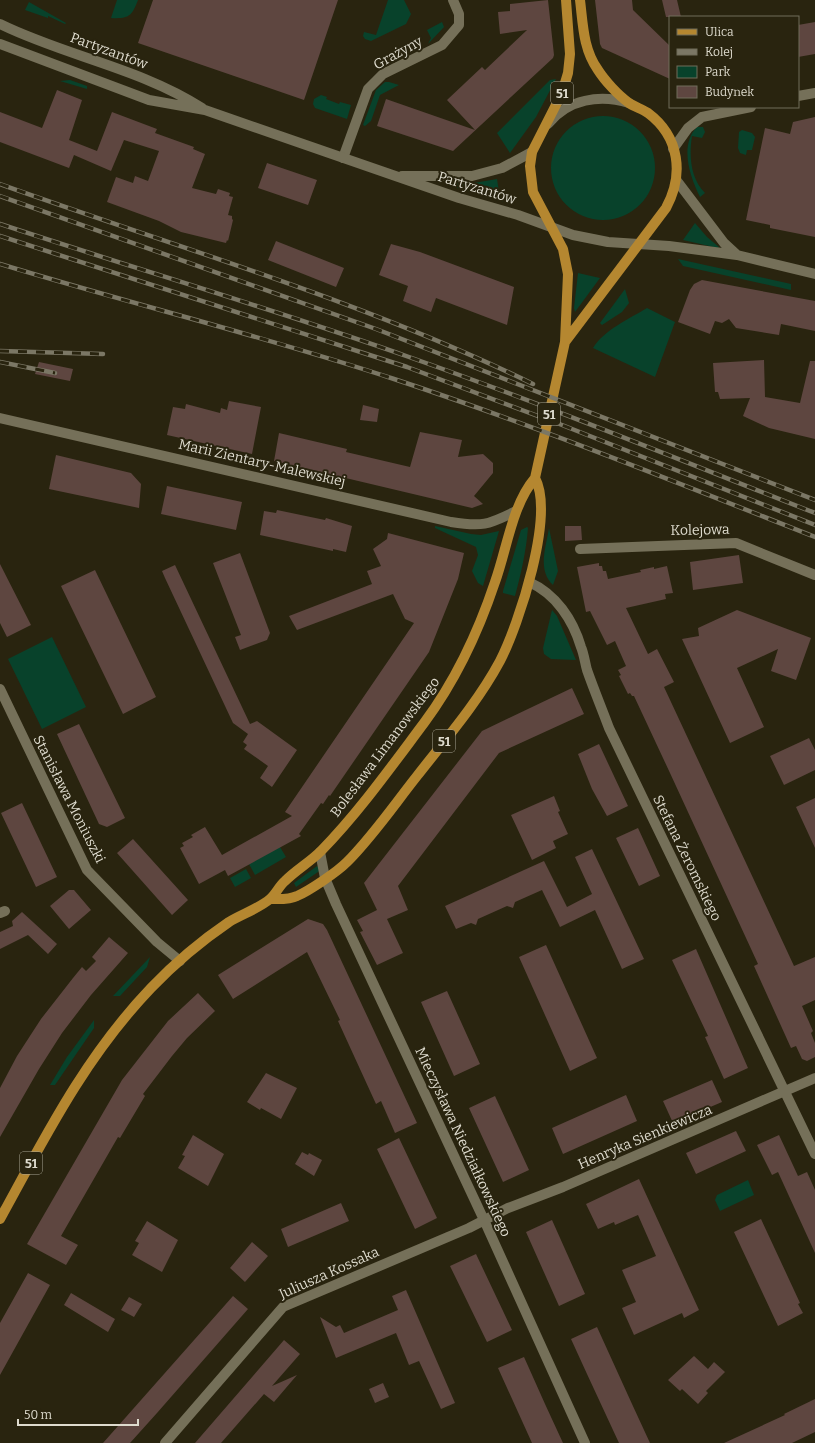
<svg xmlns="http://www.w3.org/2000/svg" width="815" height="1443" font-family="Bitter,serif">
<rect width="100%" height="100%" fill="#29240f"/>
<path fill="#08422b" d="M117,0H138C132,16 129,19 111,18Z
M388,0H404L411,14L406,24L371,41L365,39L363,36L364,32L376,35Z
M29,2L66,23L65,24L48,16V18L25,10Z
M442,22L444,27L428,44L431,38L427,30Z
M556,79L536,117L510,153L497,133L550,80Z
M70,80L87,86V89L60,81Z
M385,82H389L399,85L380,95L371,121L365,126L363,125L376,90Z
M321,95L327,97L326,99L339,104L340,102L351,105L347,119L315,108L313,104L314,99Z
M551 168a52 52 0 1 1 104 0a52 52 0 1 1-104 0Z
M697,127H703L705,132L702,138L692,136C689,155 690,178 705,193L700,197C690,177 679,145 697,127Z
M742,130L752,133L755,137L752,150H747L746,155L740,153L738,148L739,132Z
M497,179L499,192L503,202L448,185V183L468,184Z
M695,223L707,237L719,247L718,248L683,240Z
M678,259L791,284V290L683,266Z
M578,273L600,278L575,312L574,308Z
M625,289L629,303L622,312L602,325L600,323Z
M647,308L675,322L655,377L593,348C604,330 629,319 647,308Z
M435,526L471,534L481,535L499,531L483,586L478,583L472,571L478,555L476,547L435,528Z
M527,527L528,528C526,552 521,574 515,596L503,593V591L521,530Z
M549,528L558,571L553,585C537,570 546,547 549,528Z
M552,610L557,616L576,660L551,659L544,654L543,648Z
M52,637L86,707L42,729L8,659Z
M280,847L286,857L255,875L249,864Z
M317,866L320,870L318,872L296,887L294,883Z
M246,869L251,878L235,887L230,878Z
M150,957L147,967L120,996H113Z
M94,1020V1028L55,1085H50L67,1057Z
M748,1180L754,1195L720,1211L715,1200L717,1195Z"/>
<path fill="#5e4640" d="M153,0H338L304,100L138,43Z
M548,0L554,55L553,58L453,151L377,126L386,99L475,130L447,100L482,67L485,70L527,30L500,34L498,12L510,11V4Z
M595,0H632L633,10L670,46V79L602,48L600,44Z
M662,0H677L681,17H666Z
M815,22V54L798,57V25Z
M57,90L82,100L69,140L97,151L112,112L157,129L155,133L194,147L193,149L205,154L192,188L216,194L218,189L230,193L229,196L233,197L228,215L232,216V219L233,220L228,241L227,240L226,243L181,232L159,221L107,202L116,177L133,183L135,176L148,181L159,151L124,140L111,171L74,155L69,168L0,142V112L42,128Z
M815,117V237L770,228V225L746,220L765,128L790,134L793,122Z
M267,163L317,180L308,205L258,188Z
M276,241L344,268L336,287L268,260Z
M391,244L420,252L514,287L507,325L436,298L431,312L403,301L408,286L379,275Z
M702,280L815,301V331L781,324L779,335L736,328L729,319L722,323L715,321L710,334L678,322L690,290L694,284Z
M764,360L765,397L800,403L810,361H815V439L769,428L743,416L750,398L720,399L718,392H715L713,363Z
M39,362L73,369L70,381L35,374Z
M229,401L261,407L252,454L167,435L173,407L185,409L186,404L220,413L221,408L227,410Z
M363,405L379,409L377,422L360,420Z
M420,432L462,440L458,457L483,454L493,463V473L474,496L483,504L472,508L274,461L279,433L347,449L346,452L410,467Z
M56,455L131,473L141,484L139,508L49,489Z
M167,486L242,502L236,530L161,514Z
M277,510L325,520L326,518L352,526L346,552L333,549V551L260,535L264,511L276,513Z
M565,526H581L582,540L565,541Z
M388,533L464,553L458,579L429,652L330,796L329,795L323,804L321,803L299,834L301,836L228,876L225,870L199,884L180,848L184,846L182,843L193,837L191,835L205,827L222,855L292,816L285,812L414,623L405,619L393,594L297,630L289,616L372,584L367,571L381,566L373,549L387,539Z
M240,553L270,633L267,640L240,650L235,637L241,635L213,563Z
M739,555L743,583L693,590L690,562Z
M599,563V566H602L603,571H606L608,579L641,572L640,570L654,567V569L667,566L673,593L665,594L666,599L626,608L648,654L657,649L674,682L664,687L794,966L815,957V1000L802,1006L813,1031L811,1033L815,1043V1057L807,1061L802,1059L796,1046L791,1048L754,966L758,964L670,773L634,696H632L630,693L628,694L619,676L621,675L618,670L626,666L615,641L607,645L590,611L586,612L577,567Z
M0,564L31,625L7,637L0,623Z
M175,565L250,724L257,721L297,750L272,787L260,778L268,766L244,749L247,745L243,742L248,734L233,723L165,578L162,571Z
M95,570L156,697L123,714L61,586Z
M737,610L811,638L796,680L771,671L778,649L737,668L764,727L730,743L682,639L699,636L698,628Z
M572,688L584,714L499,753L398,886L408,910L387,919L403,953L377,965L360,932L363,931L357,920L377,910L364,883L482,731Z
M79,724L125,818L107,827L99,824L57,734Z
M809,738L815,750V770L784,785L770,756Z
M599,744L628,806L607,816L592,789L578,754Z
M554,796L560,811L558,812L568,834L553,841L556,848L532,860L511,815Z
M815,798V848L796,807Z
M22,803L57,877L36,887L1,813Z
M638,828L660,876L639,886L616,838Z
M133,839L188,900L172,915L117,853Z
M592,849L644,959L622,969L595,910L560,927L542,890L515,902L513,908L507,906L478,919L476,925L471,923L456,929L445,906L544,861L567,907L592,894L575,857Z
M69,890H74L91,910L69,929L50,906Z
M22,912L57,944L48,954L28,935L0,949V932L13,926L12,921Z
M308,919L323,924L327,930L417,1123L395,1133L381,1101L376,1104L338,1021L340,1020L307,952L233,999L218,975Z
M109,937L128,953L91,995L62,1033L39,1069L0,1137V1088L17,1056L41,1019L73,978L82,967L86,971L96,961L92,957Z
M546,945L597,1058L570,1071L519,957Z
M696,949L748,1068L724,1079L705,1037L708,1036L672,960Z
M447,991L480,1064L454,1076L421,1002Z
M198,993L215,1011L187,1038L172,1056L143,1094L145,1096L120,1138L118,1137L61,1236L78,1245L66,1265L27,1244L122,1080L168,1021Z
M266,1073L297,1088L281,1119L261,1108L260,1110L247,1102Z
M712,1080L722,1102L673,1123L663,1101Z
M626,1095L637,1121L563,1154L552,1128Z
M495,1096L529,1170L503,1182L469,1108Z
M736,1131L746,1151L696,1174L686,1153Z
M193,1135L224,1154L208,1186L178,1168L185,1156L182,1155Z
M779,1135L798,1176L807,1172L815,1190V1253L778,1172L772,1175L757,1145Z
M399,1138L437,1218L415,1229L377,1149Z
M302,1152L308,1155L309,1153L322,1160L314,1176L295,1164Z
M639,1179L699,1310L684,1318L682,1313L634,1335L622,1308L636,1302L622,1270L656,1256L638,1215L615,1225L614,1222L598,1229L586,1204Z
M341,1203L349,1221L288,1247L281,1229Z
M761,1219L800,1303L798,1304L803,1313L778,1326L734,1232Z
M552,1220L585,1294L559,1306L526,1232Z
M147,1221L178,1240L162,1272L132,1255L139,1243L135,1241Z
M252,1242L268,1256L245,1282L230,1268Z
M476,1254L512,1330L487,1342L450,1266Z
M28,1273L50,1285L0,1375V1323Z
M406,1290L455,1403L441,1409L419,1361L409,1365L396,1333L336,1358L320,1317L336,1327L340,1325L344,1333L398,1310L392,1296Z
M71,1293L115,1319L108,1332L64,1305Z
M233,1296L248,1309L157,1413L130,1443H103Z
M129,1297L142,1304L134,1317L121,1310Z
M597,1327L632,1404L650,1443H619L587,1374L571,1339Z
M284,1340L300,1354L272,1386L297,1375L274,1402L264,1394L221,1443H195Z
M694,1356L708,1369L714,1362L725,1372L706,1391L708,1393L698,1404L682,1389L680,1391L668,1380Z
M524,1357L545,1404L563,1443H532L498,1368Z
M383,1383L389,1397L375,1403L369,1389Z
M815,1399V1432L792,1443H724L785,1415L784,1414Z"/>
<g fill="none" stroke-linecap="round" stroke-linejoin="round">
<path stroke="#757059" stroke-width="10" d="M798,96L815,93
M673,149L688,128L702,117L751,107
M343,158L368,89L383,74L442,45L459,25V14L453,0
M0,418L451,522C482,527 488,525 516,511
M580,549L736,543L815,575
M529,582C556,594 573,620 581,647C584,654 585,663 587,670C594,690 602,709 609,728L815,1154
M0,689L87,870L157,942L180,961
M320,852L325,878L336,904L484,1220L585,1443
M0,913L5,911
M165,1443L283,1307L469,1228L508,1208L563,1187L815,1078"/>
<path stroke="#757059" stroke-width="10" d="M0,24C65,56 140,68 202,108
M0,44L149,100L205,110L459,198L518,215L573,235L608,242L669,246L737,255L815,274
M548,124C568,99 600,94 629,103
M402,176H472L502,168L532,152
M677,181L724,243L737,255"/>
<path stroke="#b58730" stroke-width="10" d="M565,342L666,208C684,175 680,137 648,113C642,109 635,107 629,103C618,95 605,81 598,70C583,49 583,24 580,0
M270,899C279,899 289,900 297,896C309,891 337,872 347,862C373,836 394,805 417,776C446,739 478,702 500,661C519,624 555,515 535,478
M0,1219C45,1137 85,1057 151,988C174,964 201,941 229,922C242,914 258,909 270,899C276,894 279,886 285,881C296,870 310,862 321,851C359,812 391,767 424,723C456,680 478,633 495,582C507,549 512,505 535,478L565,342L568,274L563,249L533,192L530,166L532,152L562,93L568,73L570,54L566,0"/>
<defs>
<path id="rail" d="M0,184C179,248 363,301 533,384
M0,196L376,329L815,500
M0,224C136,269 274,309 409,357C546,405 680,460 815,513
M0,236L407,367L562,425L815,525
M0,264C131,304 264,336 394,379C536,426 676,482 815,537
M0,351L103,354
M0,362L55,373"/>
</defs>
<use href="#rail" stroke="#7b7765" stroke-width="4.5"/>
<use href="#rail" stroke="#29240f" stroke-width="3" stroke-dasharray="9" stroke-linecap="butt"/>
</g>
<g text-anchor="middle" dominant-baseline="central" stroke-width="4" stroke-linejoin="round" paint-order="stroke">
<g fill="#29240f" stroke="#a8a495" stroke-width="1">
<rect x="551" y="82" width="22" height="22" rx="3"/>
<rect x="538" y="403" width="22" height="22" rx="3"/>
<rect x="433" y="730" width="22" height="22" rx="3"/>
<rect x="20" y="1152" width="22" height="22" rx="3"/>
</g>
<g font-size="13" font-weight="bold" fill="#dedbce">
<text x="562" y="93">51</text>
<text x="549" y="414">51</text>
<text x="444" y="741">51</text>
<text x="31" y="1163">51</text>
</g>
<g font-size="14" fill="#dedbce" stroke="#29240f">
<text transform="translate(109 51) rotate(20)">Partyzantów</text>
<text transform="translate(398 53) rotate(-29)">Grażyny</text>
<text transform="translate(477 188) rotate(17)">Partyzantów</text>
<text transform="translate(262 463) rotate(13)">Marii Zientary-Malewskiej</text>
<text transform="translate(700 530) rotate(-1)">Kolejowa</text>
<text transform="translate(385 747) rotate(-53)">Bolesława Limanowskiego</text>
<text transform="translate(69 799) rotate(63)">Stanisława Moniuszki</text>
<text transform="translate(687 858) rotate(64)">Stefana Żeromskiego</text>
<text transform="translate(645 1137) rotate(-23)">Henryka Sienkiewicza</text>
<text transform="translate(463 1142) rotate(65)">Mieczysława Niedziałkowskiego</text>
<text transform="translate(329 1273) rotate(-24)">Juliusza Kossaka</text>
</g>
</g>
<rect x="669" y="16" width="130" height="92" fill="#29240f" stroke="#716d5b"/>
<rect x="677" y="29" width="20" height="6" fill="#b58730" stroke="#716d5b"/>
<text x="705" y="36" font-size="12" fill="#dedbce">Ulica</text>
<rect x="677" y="49" width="20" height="6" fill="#7b7765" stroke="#716d5b"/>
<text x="705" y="56" font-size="12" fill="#dedbce">Kolej</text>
<rect x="677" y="66" width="20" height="12" fill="#08422b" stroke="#716d5b"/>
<text x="705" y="76" font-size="12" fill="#dedbce">Park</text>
<rect x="677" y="86" width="20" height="12" fill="#5e4640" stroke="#716d5b"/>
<text x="705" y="96" font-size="12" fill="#dedbce">Budynek</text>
<path d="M18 1419v6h120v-6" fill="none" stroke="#dedbce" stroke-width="2"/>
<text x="24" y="1419" font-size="12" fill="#dedbce" stroke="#29240f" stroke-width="3" paint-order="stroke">50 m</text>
</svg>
